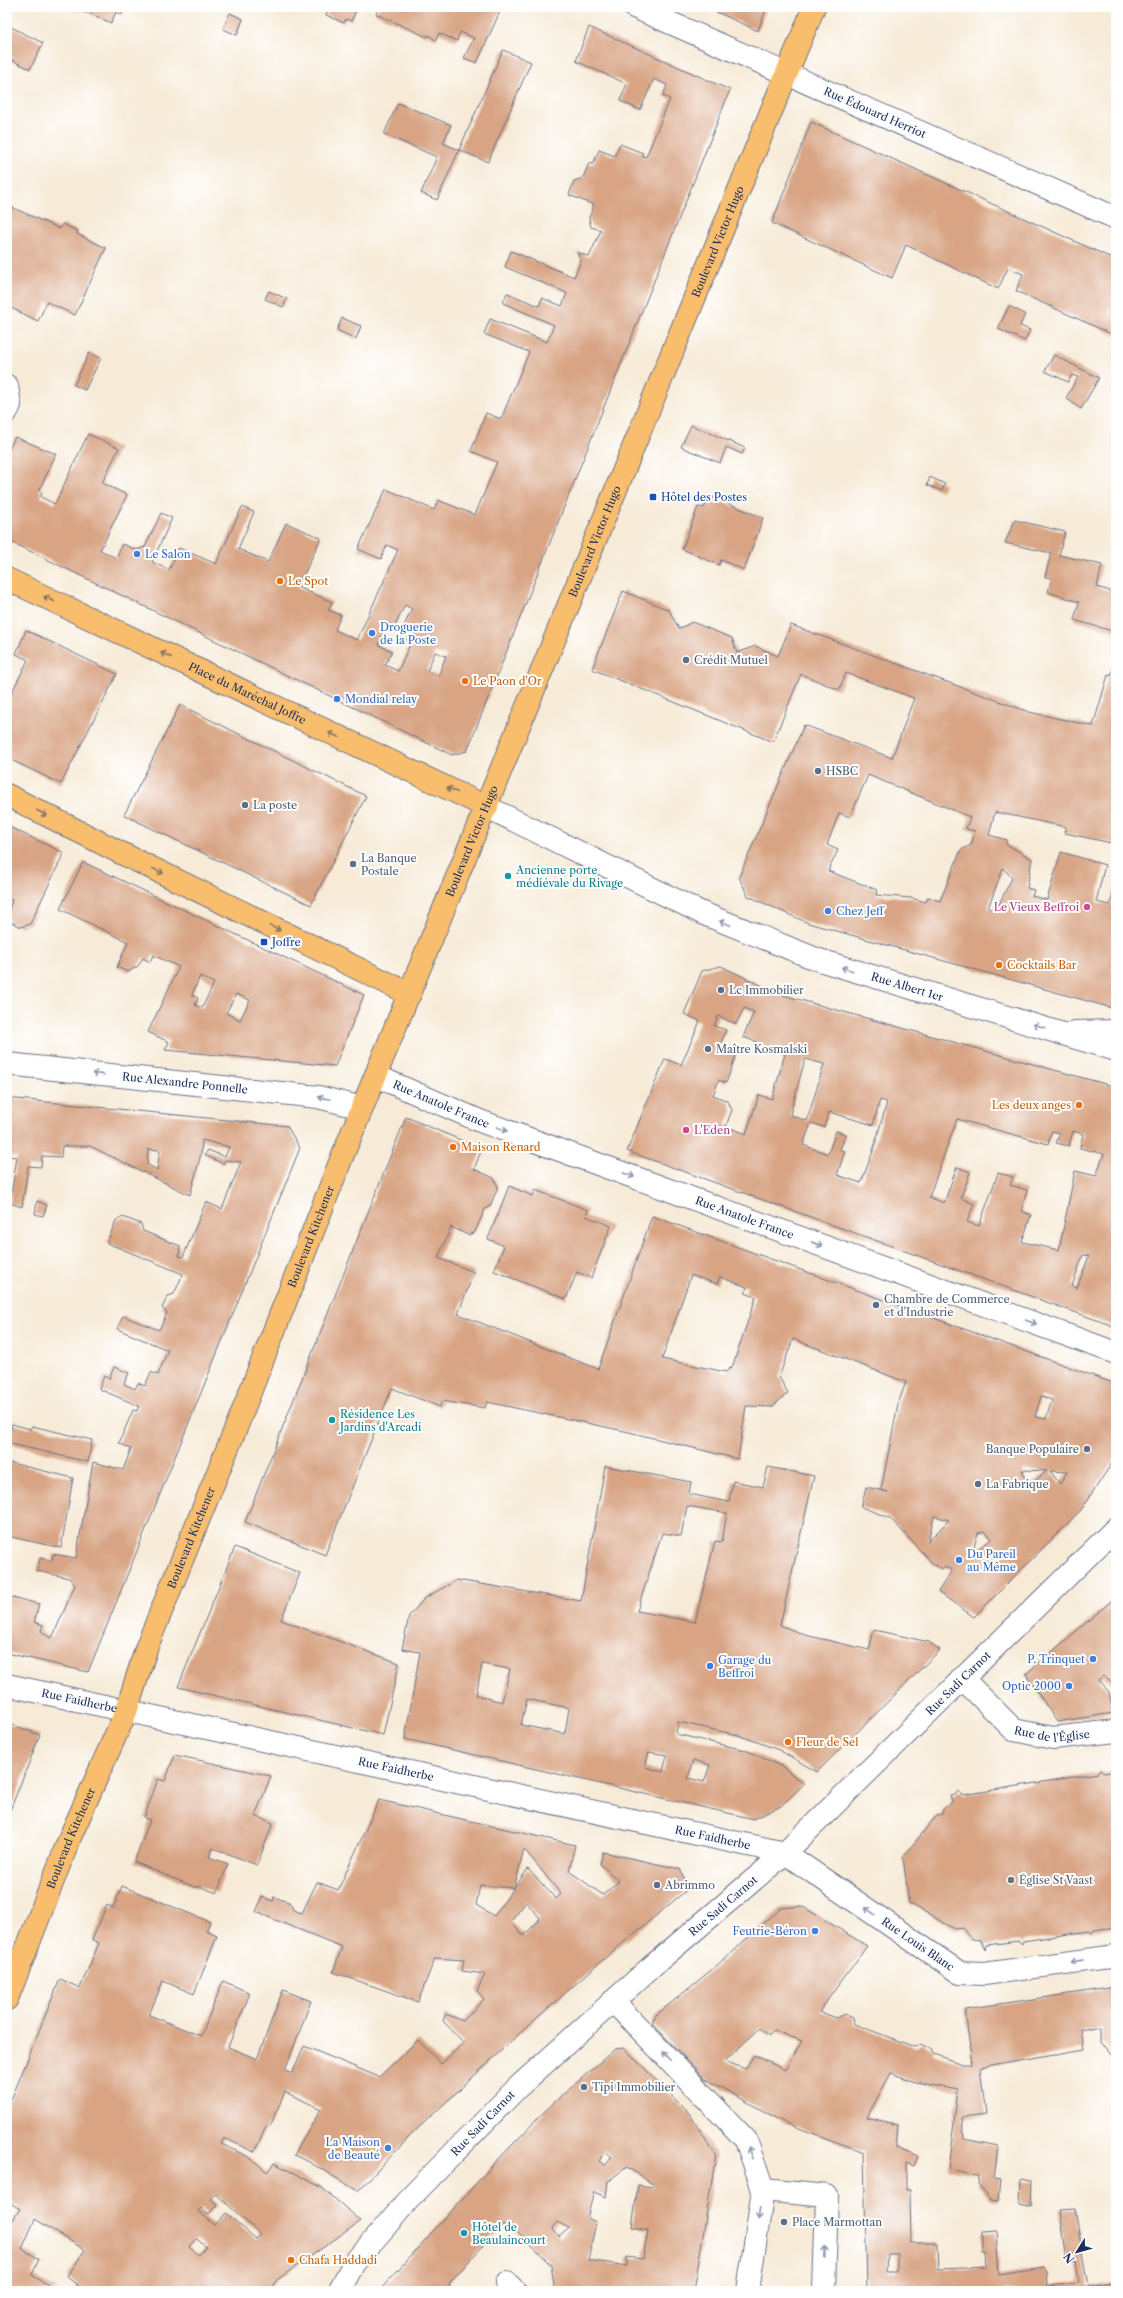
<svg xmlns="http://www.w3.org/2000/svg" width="1123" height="2298" font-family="'Libre Caslon Text',serif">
<rect width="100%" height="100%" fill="#fff"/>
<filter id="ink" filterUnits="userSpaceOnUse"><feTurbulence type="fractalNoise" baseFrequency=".025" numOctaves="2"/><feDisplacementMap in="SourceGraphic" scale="8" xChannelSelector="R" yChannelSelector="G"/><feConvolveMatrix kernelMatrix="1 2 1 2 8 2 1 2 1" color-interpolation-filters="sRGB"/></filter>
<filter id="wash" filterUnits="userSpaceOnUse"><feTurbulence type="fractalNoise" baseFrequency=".012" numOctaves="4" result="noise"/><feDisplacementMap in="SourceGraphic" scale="16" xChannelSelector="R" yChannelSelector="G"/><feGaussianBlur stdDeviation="0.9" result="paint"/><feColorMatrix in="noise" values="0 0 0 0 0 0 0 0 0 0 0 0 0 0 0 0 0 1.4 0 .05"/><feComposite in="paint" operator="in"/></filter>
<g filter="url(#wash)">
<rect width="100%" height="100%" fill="#f7ebd8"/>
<g id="blocks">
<path fill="#d8a484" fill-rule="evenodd" d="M66,7H125L121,15L116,12L111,23L77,8L75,11Z
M329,7H358L351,21L346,19L344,23L326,15Z
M379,7H502L477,63L464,58L474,38L460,32L457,41L439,33L436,40L428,35L427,37L376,14Z
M706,7H767L758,31Z
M230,13L243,19L237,35L223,29Z
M7,25L43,43L30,69L7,58Z
M589,27L730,90L467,751L452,755L7,540V454L15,437L56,454L39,491L42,492L41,497L55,504L88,434L119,448L102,483L127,495L100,550L116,558L122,544L136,550L145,547L161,513L172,518L152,562L169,570L179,548L216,564L242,507L254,512L238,549L268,562L286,523L321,538L298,587L332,602L328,610L341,615L335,630L357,640L398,550L387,545L381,559L358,549L386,489L434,510L438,500L475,515L497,462L471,451L486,413L501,419L529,352L484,334L490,319L547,342L554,325L503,303L507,293L539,306L542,298L562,306L567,293L505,267L511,251L574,277L581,261L577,252L589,257L601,230L591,227L589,218L594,205L569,195L574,181L583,178L589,163L593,164L599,150L615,156L620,144L643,153L642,156L646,157L670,99L663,96L667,85L654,79L640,110L620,101L627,84L576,61ZM405,605L412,609L399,636L411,642L398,671L385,665L392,651L378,645L388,623L395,626ZM435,652L446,656L438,676L427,671Z
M503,50L531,62L488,162L459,150L437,200L421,193L437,157L384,134L398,103L451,125L443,143L459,150Z
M811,122L1116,260V336L1016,291L1023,274L1008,268L998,289L906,245L892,278L772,223Z
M7,205L60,229L62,224L78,231L77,234L106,248L75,315L47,302L38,321L7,306Z
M269,291L287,299L283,307L265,299Z
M1009,306L1025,314L1020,326L1030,330L1025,341L998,329Z
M342,318L361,326L356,339L337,330Z
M89,353L101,358L85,390L74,385Z
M1054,355L1099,378L1081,409L1066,398L1078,377L1072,375L1068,382L1045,371Z
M691,425L729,441L745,448L742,454L726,447L720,463L681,447Z
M930,477L945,484L942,491L927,485Z
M710,496L763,518L744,570L721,560L719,565L682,549L698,507L704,508Z
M1015,520L1065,532L1059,555L1102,565L1097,587L1116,593V632L1074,620L1079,602L1048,592L1052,578L1045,577L1051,553L1005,543Z
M623,591L669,610L679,629L692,622L732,638L737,653L755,646L778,656L791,625L1029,712L1093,726L1108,675L1111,676L1116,658V724L1114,731H1116V844L1065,833L1066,827L995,812L989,835L1007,840L1006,844L1032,859L1027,888L1034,890L1032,896L1047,900L1061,852L1105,865L1096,902L1110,905L1116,883V1009L808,923L748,896L739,877L804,725L892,758L914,698L846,673L839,690L801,674L773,742L592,669ZM868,775L970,817L966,829L975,831L971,845L961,850L940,901L928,897L926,902L911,898L876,895L877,890L828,871L838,850L827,845L839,813L850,817ZM1003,868L1012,878L996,910L988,908Z
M26,630L117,674L61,784L7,758V702L28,660L16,654Z
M180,705L366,796L311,905L124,815Z
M7,826L64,853L30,924L21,927L9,921L7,916L12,900L7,898Z
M83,862L364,995L335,1066L165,1050L169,1042L148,1032L179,967L153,955L150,962L143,958L138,966L128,972L117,967L128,942L60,909ZM200,976L214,983L202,1008L195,1005L198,998L192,995ZM236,994L250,1000L240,1020L226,1013Z
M721,966L779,994L1116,1087V1327L627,1151L665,1059L681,1065L700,1021L684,1014L702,971ZM744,1008L754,1012L743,1037L757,1042L755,1045L785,1054L772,1099L759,1095L746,1134L726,1126L732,1110L728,1101L713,1095L719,1080L726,1083L736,1055L719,1048L726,1030L714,1026L718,1016L736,1024ZM805,1059L824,1064L807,1121L790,1115ZM880,1100L887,1102L873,1151L861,1183L837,1175L845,1151L840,1150L846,1134L836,1131L828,1154L803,1145L811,1123L824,1127L829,1112L873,1125ZM957,1119L1048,1144L1052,1131L1060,1133L1056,1143L1069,1146L1073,1131L1083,1134L1080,1148L1104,1154L1096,1176L1075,1171L1059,1250L1022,1242L1031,1215L1021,1211L1027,1190L1010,1185L1013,1177L998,1173L979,1226L967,1222L974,1204L961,1198L970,1172L957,1167L944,1203L929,1197ZM1083,1255L1089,1256L1077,1288L1072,1286Z
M7,1098L287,1126L300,1148L88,1672L7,1653V1596L39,1604L34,1622L43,1625L41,1631L50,1638L53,1636L75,1585L69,1578L37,1571L40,1558L52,1561L53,1554L76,1558L93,1462L123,1470L131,1449L119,1443L133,1410L137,1411L139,1406L99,1389L104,1376L109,1379L114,1367L129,1373L124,1384L135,1389L138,1383L145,1386L151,1372L158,1375L168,1350L117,1329L123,1316L159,1330L167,1313L162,1308L168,1296L174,1294L183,1274L107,1243L116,1220L123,1217L141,1224L143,1231L180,1246L179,1256L183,1257L206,1202L222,1209L241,1162L225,1160L223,1164L205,1155L208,1150L225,1157L229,1147L202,1140L201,1154L190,1195L90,1146H62L61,1157L42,1156L41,1167L28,1166L22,1207L10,1203L17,1157L7,1156ZM148,1149L160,1150L157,1170L147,1164Z
M406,1117L482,1149L474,1169L494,1178L498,1187L490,1206L485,1209L475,1232L468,1235L451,1227L438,1258L474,1272L458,1314L598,1369L652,1216L1116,1384V1457L1081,1510L974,1617L938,1592L952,1570L944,1567L942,1569L933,1564L890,1518L861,1507L866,1487L888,1492L881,1490L898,1404L906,1382L793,1339L779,1377L788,1393L772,1407L746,1406L738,1459L629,1432L487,1402L485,1408L442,1401L440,1407L392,1388L325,1555L245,1522ZM691,1275L717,1284L720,1277L747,1287L745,1293L756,1297L733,1365L726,1372L662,1359ZM1041,1396L1052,1400L1046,1419L1035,1417ZM1022,1470L1047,1471L1029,1486ZM1050,1471L1067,1472L1068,1471L1060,1484ZM934,1516L949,1520L928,1541ZM985,1531L992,1539L972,1553L978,1533Z
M509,1186L533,1196L535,1190L588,1210L586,1216L611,1226L591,1278L577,1272L566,1299L494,1271L504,1246L488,1239Z
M37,1201L47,1205L43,1216L35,1214Z
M12,1424L30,1429L32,1426L92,1440L88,1462L7,1443Z
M7,1462L73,1478L61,1548L7,1536Z
M605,1466L691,1482L689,1494L729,1502L733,1481L763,1487L768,1467L814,1476L780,1625L805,1635L869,1650L874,1630L929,1642L940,1650L817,1772L779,1750L738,1735L678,1722L676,1734L745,1750L783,1767L804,1784L781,1806L754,1819L405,1739L420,1652L402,1649L409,1616L425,1598L457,1580L581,1601ZM687,1506L727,1513L722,1542L715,1541L695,1622L637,1611L662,1533L681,1536ZM482,1664L510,1669L502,1702L476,1695ZM527,1699L569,1708L565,1734L521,1725ZM649,1752L667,1755L663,1772L645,1767ZM693,1760L710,1765L704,1782L688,1778Z
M235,1547L300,1573L281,1620L399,1663L383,1735L178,1687Z
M1116,1597V1686L1103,1676L1098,1680L1109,1692L1113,1713L1057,1722L1026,1674Z
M7,1723L40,1735L7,1818Z
M175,1755L271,1776L255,1816L273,1823L257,1865L213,1848L209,1857L228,1864L217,1893L198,1886L197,1888L134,1862L150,1820L144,1818L158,1779L165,1781Z
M1100,1770L1104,1773L1116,1771V1927L1094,1930L1092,1933L1089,1931L1023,1941L1022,1944L1019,1941L986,1945L985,1950L981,1940L972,1939L962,1928L955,1929L909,1903L903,1857L937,1815L942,1814L943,1809L952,1802L950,1796L955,1795L958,1791L963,1795L1098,1773Z
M379,1800L575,1845L569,1871L603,1895L619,1881L600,1864L603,1852L680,1869L688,1889L612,1952L521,2032L413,2133L358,2191L311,2163L294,2155L321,2109L285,2092L270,2126L267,2125L254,2152L224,2138L221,2144L249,2157L267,2172L274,2163L321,2187L361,2221L278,2279L268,2291H74L77,2285L67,2277L85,2250L35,2219L22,2249L39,2259L32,2275L58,2291H7V2221L11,2223L20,2209L7,2201V2110L60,1979L80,1988L99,1943L92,1940L107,1905L113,1908L122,1886L210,1922L206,1931L217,1936L194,1994L163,1981L149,2015L201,2036L223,1981L250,1993L228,2047L257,2059L283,1990L311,2001L285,2070L292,2073L304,2046L379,2077L418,2040L441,2064L464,2043L443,2021L446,2014L463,2021L484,1999L477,1991L485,1974L462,1971L464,1960L435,1958L418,2002L333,1972L342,1947L256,1912L262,1897L273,1901L274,1897L291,1903L293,1910L302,1913L317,1882L338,1890ZM524,1849L561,1894L556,1899L528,1869L514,1888ZM480,1885L514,1888L494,1916L476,1905ZM526,1902L540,1918L524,1936L511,1921ZM216,2194L260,2234L256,2239L226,2213L215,2225L198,2211L201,2208L208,2215L218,2205L211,2199ZM197,2239L206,2247L199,2255L189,2247Z
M802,1906L867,1946L819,2012L837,2018L844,2014L853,2018L854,2024L915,2047L920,2044L931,2049L933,2054L962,2064H972L965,2009L1116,1987V2055H1113L1102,2041V2026L1081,2030L1084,2049L980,2067L986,2115L962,2118L964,2139L998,2146L994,2178L1000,2179L998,2201L991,2200L978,2185L979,2175L948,2169L958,2090L915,2082L891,2073L867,2117L898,2125L896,2148L918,2157L914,2166L906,2163V2189H910L911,2243H938L939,2269L986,2267L985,2253H982V2233L996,2232L999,2275L1043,2268L1047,2272L1048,2286L1079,2283L1076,2259L1066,2260L1059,2210L1075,2209L1088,2287L1116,2283V2291H867L864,2152L785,2123L704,2078L652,2023L655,2016L715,1967L781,1908ZM760,2028L769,2036L773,2030L802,2041L785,2070L754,2055L745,2069L725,2061ZM887,2254H897V2272H886Z
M624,2048L689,2113L716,2155L694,2291H555L551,2265L510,2225H502L450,2282L449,2287L454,2291H379L490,2168L548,2108L615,2049ZM605,2151L612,2157L605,2166L599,2161ZM627,2167L654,2185L653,2187L638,2185L632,2227L648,2230L643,2259L627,2257V2266L588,2260L596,2222L587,2218L594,2192L606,2197L608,2181ZM557,2222L569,2228L559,2237L552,2228Z
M1021,2181L1033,2183L1032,2206L1020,2203Z"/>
</g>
</g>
<g filter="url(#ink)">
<use href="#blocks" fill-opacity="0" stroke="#687189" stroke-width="1"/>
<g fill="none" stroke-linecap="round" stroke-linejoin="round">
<defs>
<g id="minor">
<path id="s1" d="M634,7L1116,218"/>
<path d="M7,386L10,405L7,411"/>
<path id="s2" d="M487,807L702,913L816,959L1116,1050"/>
<path d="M1075,1032L1116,1031"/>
<path id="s3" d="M7,1064L318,1097L362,1108"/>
<path id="s4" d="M376,1076L480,1121L1116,1353"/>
<path id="s5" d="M962,1678L1014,1730L1053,1738L1116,1731"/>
<path id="s6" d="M7,1685L785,1853L960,1973L984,1974L1116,1956"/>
<path d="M613,2001L746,2140L763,2190"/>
<path d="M507,2283L515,2291"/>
<path id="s7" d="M339,2291L354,2263L408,2200L517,2088L650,1968L785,1853L1116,1528"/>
<path d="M748,2291L763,2190L827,2196L824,2291"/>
</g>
<g id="major">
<path id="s8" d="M7,579L487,807"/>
<path d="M7,795L119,852L410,994"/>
<path id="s9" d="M7,1999L70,1837L126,1712L147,1646L240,1418L342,1157L814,7"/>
</g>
</defs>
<use href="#minor" stroke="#687189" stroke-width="24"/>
<use href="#major" stroke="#687189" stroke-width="24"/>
<use href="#minor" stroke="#fff" stroke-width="22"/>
<use href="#major" stroke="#f9be6d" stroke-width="22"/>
</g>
<defs><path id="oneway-shaft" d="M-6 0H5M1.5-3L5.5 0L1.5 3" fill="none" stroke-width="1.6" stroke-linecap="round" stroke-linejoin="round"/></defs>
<g stroke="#7f6f65">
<use href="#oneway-shaft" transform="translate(49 599) rotate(-155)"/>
<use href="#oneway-shaft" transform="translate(166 655) rotate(-155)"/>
<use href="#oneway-shaft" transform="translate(334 735) rotate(-155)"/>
<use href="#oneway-shaft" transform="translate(452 790) rotate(-155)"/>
<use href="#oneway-shaft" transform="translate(42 813) rotate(27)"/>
<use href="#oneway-shaft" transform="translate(158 871) rotate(26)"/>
<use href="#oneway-shaft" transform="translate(275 928) rotate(26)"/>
</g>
<g stroke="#8d97ae">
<use href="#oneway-shaft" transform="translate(725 923) rotate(-158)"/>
<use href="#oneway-shaft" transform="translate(847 969) rotate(-163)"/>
<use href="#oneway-shaft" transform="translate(1039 1026) rotate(-163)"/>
<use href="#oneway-shaft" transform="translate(98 1074) rotate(-174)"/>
<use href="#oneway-shaft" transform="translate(324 1098) rotate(-168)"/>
<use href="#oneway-shaft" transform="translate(502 1129) rotate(20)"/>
<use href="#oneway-shaft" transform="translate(629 1175) rotate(20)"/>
<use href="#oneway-shaft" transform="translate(817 1244) rotate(20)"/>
<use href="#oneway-shaft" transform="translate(1031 1322) rotate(20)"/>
<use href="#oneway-shaft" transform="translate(870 1911) rotate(-145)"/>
<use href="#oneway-shaft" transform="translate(1077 1961) rotate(172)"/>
<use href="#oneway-shaft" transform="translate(666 2056) rotate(-134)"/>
<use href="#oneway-shaft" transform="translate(750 2153) rotate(-109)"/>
<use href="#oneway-shaft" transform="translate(759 2214) rotate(98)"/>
<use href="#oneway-shaft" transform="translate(825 2252) rotate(-88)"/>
</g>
</g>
<g fill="#1a4fb4" stroke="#fff" stroke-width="1.5">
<rect x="649" y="493" width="8" height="8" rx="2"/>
<rect x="260" y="938" width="8" height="8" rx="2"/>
</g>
<g fill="#3f7fe0" stroke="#fff" stroke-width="1.5">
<circle cx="137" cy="554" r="4"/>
<circle cx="372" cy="633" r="4"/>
<circle cx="337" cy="699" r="4"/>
<circle cx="828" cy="911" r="4"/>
<circle cx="959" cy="1560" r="4"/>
<circle cx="1093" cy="1659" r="4"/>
<circle cx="710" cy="1666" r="4"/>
<circle cx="1069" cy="1686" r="4"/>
<circle cx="815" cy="1931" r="4"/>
<circle cx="388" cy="2148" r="4"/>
</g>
<g fill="#e8710a" stroke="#fff" stroke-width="1.5">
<circle cx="280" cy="581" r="4"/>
<circle cx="465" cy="681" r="4"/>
<circle cx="999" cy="965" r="4"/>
<circle cx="1079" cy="1105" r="4"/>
<circle cx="453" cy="1147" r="4"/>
<circle cx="788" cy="1742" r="4"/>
<circle cx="291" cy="2260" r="4"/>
</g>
<g fill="#5c6f8a" stroke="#fff" stroke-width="1.5">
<circle cx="686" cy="660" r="4"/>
<circle cx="818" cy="771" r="4"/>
<circle cx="245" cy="805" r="4"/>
<circle cx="353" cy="864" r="4"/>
<circle cx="721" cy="990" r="4"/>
<circle cx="708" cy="1049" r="4"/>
<circle cx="876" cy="1305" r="4"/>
<circle cx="1087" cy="1449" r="4"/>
<circle cx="978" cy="1484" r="4"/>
<circle cx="657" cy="1885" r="4"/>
<circle cx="584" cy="2087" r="4"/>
<circle cx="784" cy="2222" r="4"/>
</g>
<g fill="#0f9aa8" stroke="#fff" stroke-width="1.5">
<circle cx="508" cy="876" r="4"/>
<circle cx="332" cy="1420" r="4"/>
<circle cx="464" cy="2233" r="4"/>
</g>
<g fill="#d1479c" stroke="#fff" stroke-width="1.5">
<circle cx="1087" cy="907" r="4"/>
<circle cx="686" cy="1130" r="4"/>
</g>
<circle fill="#6b7280" stroke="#fff" stroke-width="1.5" cx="1011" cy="1880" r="4"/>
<g text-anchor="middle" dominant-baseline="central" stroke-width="4" stroke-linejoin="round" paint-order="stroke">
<g font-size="11" fill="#1b2f5e" stroke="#fff">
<text stroke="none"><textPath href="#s1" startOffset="263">Rue Édouard Herriot</textPath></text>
<text stroke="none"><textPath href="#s9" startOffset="1896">Boulevard Victor Hugo</textPath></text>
<text stroke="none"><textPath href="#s9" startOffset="1572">Boulevard Victor Hugo</textPath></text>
<text stroke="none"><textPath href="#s8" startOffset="266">Place du Maréchal Joffre</textPath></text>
<text stroke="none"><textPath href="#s9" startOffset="1248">Boulevard Victor Hugo</textPath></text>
<text stroke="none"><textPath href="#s2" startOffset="458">Rue Albert 1er</textPath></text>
<text stroke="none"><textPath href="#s3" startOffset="179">Rue Alexandre Ponnelle</textPath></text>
<text stroke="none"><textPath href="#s4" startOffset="71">Rue Anatole France</textPath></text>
<text stroke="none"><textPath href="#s4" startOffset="395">Rue Anatole France</textPath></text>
<text stroke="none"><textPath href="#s9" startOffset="821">Boulevard Kitchener</textPath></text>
<text stroke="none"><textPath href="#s9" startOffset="497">Boulevard Kitchener</textPath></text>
<text stroke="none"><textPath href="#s7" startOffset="870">Rue Sadi Carnot</textPath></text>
<text stroke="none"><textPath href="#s6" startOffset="74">Rue Faidherbe</textPath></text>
<text stroke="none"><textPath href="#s5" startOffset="112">Rue de l'Église</textPath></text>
<text stroke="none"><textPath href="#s6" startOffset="398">Rue Faidherbe</textPath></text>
<text stroke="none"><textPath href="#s6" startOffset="722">Rue Faidherbe</textPath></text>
<text stroke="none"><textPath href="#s9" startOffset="173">Boulevard Kitchener</textPath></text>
<text stroke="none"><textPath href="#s7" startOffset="546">Rue Sadi Carnot</textPath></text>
<text stroke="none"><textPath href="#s6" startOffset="957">Rue Louis Blanc</textPath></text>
<text stroke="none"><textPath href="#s7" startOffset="222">Rue Sadi Carnot</textPath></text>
</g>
<g font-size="11" fill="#164399" stroke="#fff" text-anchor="start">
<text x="661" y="497">Hôtel des Postes</text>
<text x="272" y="942">Joffre</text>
</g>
<g font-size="11" fill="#366cbe" stroke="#fff" text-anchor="start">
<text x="145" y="554">Le Salon</text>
<text x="380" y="627">Droguerie<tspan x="380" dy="13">de la Poste</tspan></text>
<text x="345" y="699">Mondial relay</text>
<text x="836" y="911">Chez Jeff</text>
<text x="967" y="1554">Du Pareil<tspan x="967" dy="13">au Même</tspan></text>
<text x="1085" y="1659" text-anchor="end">P. Trinquet</text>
<text x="718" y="1660">Garage du<tspan x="718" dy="13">Beffroi</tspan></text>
<text x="1061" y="1686" text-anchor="end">Optic 2000</text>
<text x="807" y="1931" text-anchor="end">Feutrie-Béron</text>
<text x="380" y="2142" text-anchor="end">La Maison<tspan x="380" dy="13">de Beauté</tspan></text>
</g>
<g font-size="11" fill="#c56008" stroke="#fff" text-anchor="start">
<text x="288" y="581">Le Spot</text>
<text x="473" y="681">Le Paon d'Or</text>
<text x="1007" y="965">Cocktails Bar</text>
<text x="1071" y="1105" text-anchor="end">Les deux anges</text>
<text x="461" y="1147">Maison Renard</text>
<text x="796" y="1742">Fleur de Sel</text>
<text x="299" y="2260">Chafa Haddadi</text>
</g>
<g font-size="11" fill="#4e5e75" stroke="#fff" text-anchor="start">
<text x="694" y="660">Crédit Mutuel</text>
<text x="826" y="771">HSBC</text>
<text x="253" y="805">La poste</text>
<text x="361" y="858">La Banque<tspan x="361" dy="13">Postale</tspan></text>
<text x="729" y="990">Lc Immobilier</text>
<text x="716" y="1049">Maître Kosmalski</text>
<text x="884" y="1299">Chambre de Commerce<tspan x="884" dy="13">et d'Industrie</tspan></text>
<text x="1079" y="1449" text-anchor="end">Banque Populaire</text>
<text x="986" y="1484">La Fabrique</text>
<text x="665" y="1885">Abrimmo</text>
<text x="592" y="2087">Tipi Immobilier</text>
<text x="792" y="2222">Place Marmottan</text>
</g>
<g font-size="11" fill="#0d838f" stroke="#fff" text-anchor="start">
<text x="516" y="870">Ancienne porte<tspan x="516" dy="13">médiévale du Rivage</tspan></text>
<text x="340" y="1414">Résidence Les<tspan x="340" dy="13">Jardins d'Arcadi</tspan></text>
<text x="472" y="2227">Hôtel de<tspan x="472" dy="13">Beaulaincourt</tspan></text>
</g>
<g font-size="11" fill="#b23c85" stroke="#fff" text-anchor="end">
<text x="1079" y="907">Le Vieux Beffroi</text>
<text x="694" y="1130" text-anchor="start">L'Eden</text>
</g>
<g font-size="11" fill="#5b616d" stroke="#fff" text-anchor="start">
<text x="1019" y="1880">Église St Vaast</text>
</g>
</g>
<rect width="1123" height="2298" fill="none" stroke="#fff" stroke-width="24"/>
<g transform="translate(1077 2252) rotate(233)" stroke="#ffffff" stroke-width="3" paint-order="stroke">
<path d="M0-3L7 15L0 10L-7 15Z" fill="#1b2f5e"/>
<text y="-6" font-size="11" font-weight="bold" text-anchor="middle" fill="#1b2f5e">N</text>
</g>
</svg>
